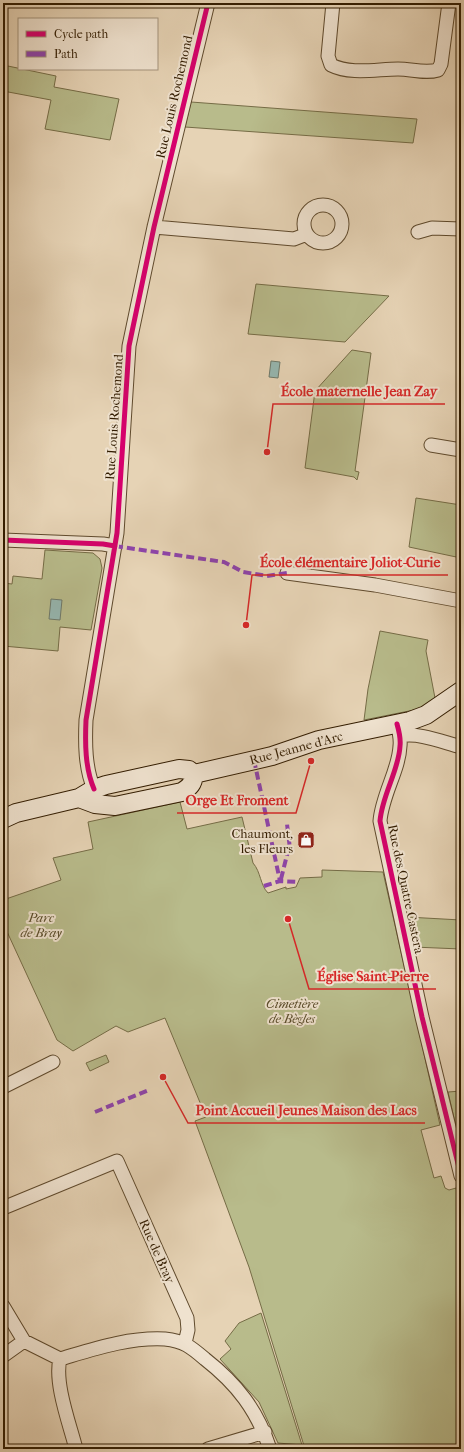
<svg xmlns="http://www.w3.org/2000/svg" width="464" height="1452" font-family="'IM FELL French Canon',serif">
<rect width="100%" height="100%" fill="#e6d3b5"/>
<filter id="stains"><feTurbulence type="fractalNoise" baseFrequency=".005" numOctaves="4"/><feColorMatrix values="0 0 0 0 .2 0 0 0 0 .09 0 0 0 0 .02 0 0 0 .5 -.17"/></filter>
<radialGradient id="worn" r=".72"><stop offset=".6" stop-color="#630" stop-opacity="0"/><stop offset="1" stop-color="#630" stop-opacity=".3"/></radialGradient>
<path fill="#b8bb8b" stroke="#756c46" d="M3,65L56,76L54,87L119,99L110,140L45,129L51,100L3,91Z
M191,102L417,119L413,143L185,127Z
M256,284L389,296L345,342L248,334Z
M352,350L371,353L355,471L359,472L357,480L354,477L305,468L315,391Z
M416,498L461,505V558L409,547Z
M45,550L93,553L100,559L102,568L91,630L60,627L58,651L3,646V583L12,584L13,576L42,579Z
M380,631L428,640L426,651L435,698L421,708L414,710L364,720L368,689Z
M180,802L187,829L242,817L253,863C261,872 260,885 268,893L286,887V889L296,887L300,878L322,877V870L383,872L440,1125L421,1130L434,1178L441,1176L445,1188L449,1190L456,1188L461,1209V1449H305L249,1267L195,1121L206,1117L165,1018L128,1032L116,1026L73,1051L57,1040L3,923V900L61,880L53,858L93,849L88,822Z
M407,917L461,920V949L413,947Z
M106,1055L109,1062L90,1071L86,1063Z
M461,1091V1148L448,1092Z
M261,1313L302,1445L278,1443L259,1402L220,1359L231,1349L225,1341L239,1323Z"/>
<path fill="#96b7b1" stroke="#6e796a" d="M271,361L280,362L278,378L269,377Z
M51,599L62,600L60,620L49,619Z"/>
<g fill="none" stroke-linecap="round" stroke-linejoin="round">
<defs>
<path id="street" d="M333,3L328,56L331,65C351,75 377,69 398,69C412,69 425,74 438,70L441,64L449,3
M304 224a19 19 0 1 1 38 0a19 19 0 1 1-38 0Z
M154,227L294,239L307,234
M418,232L432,228L461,229
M431,445L461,450
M3,540L103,544L115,546
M287,573L375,585L461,601
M397,724C399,731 401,738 400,746C399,770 382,795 380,821L422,1017L461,1176
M400,736C419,732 442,742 461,747
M94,789C85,768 85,743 86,720L117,533L129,346L154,227L208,3
M3,1087L53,1062
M3,1208L117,1161L187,1318L188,1330L185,1343
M3,1306L24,1341L60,1359C94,1349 129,1337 165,1339C184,1341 191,1347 205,1359C237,1384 257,1410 270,1449
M3,1356L24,1341
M60,1359C54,1383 70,1425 76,1449
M208,1449L265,1432"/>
<path id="secondary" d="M194,774L272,756L319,740L410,721L426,715L461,691
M79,798L95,804L115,806L182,792C190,787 193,784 194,774
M3,819L16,813L79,798L94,789L106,785L179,769L189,770L194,774"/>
</defs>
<use href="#street" stroke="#5f4a2d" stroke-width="15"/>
<use href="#secondary" stroke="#321c00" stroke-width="20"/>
<use href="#street" stroke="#efe2cf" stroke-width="13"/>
<use href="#secondary" stroke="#efe2cf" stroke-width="18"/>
<path stroke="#8e44ad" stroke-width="4" stroke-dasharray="8 4" stroke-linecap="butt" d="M115,546L224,562L243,572L267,576L287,573
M254,760L280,881
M281,879L287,855L290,849L287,824
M264,886L280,881L298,882
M95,1112L149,1090"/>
<defs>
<path id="cycleway" d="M3,540L103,544L115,546
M397,724C399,731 401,738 400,746C399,770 382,795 380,821L422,1017L461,1176
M94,789C85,768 85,743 86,720L117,533L129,346L154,227L208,3"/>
</defs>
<use href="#cycleway" stroke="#efe2cf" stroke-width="8"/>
<use href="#cycleway" stroke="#d6006c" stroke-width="5"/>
</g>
<defs>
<symbol id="shop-square" viewBox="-11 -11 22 22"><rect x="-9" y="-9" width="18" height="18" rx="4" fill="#8f2418" stroke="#efe2cf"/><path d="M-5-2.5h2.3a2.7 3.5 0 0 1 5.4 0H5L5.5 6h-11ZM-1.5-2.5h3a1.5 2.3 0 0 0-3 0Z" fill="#fff"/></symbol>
</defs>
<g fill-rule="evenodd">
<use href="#shop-square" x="296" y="830" width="20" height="20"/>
</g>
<g text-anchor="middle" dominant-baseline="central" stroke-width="4" stroke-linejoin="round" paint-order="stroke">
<g font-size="13" fill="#321c00" stroke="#efe2cf">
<text transform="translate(174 97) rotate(-77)">Rue Louis Rochemond</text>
<text transform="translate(114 417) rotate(-86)">Rue Louis Rochemond</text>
<text transform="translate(296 748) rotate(-15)">Rue Jeanne d'Arc</text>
<text transform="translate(406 889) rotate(78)">Rue des Quatre Castera</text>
<text transform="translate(157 1251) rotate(66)">Rue de Bray</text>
</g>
<g font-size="13" fill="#321c00" stroke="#efe2cf" text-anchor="end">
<text x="293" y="833">Chaumont,<tspan x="293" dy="15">les Fleurs</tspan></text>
</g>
<g font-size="13" font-style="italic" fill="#5a4c2a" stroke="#efe2cf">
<text x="41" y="917">Parc<tspan x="41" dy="15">de Bray</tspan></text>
<text x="292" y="1003">Cimetière<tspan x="292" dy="15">de Bègles</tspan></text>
</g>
</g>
<path fill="none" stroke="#d62828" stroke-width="1.5" d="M267 452L273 404H445M246 625L252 575H448M311 761L296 813H177M288 919L309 989H436M163 1077L188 1123H425"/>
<g fill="#d62828" stroke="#efe2cf" stroke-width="1.5">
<circle cx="267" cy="452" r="4"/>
<circle cx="246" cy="625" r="4"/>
<circle cx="311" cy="761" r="4"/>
<circle cx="288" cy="919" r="4"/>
<circle cx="163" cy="1077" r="4"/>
</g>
<g font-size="14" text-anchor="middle" font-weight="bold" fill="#d62828" stroke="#efe2cf" stroke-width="4" stroke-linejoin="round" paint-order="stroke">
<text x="359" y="396">École maternelle Jean Zay</text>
<text x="350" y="567">École élémentaire Joliot-Curie</text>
<text x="237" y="805">Orge Et Froment</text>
<text x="373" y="981">Église Saint-Pierre</text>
<text x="306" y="1115">Point Accueil Jeunes Maison des Lacs</text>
</g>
<rect width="464" height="1452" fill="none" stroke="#e6d3b5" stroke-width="16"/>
<rect x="4" y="4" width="456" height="1444" fill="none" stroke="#321c00" stroke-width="2"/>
<rect x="8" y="8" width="448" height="1436" fill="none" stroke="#321c00"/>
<rect x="18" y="18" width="140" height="52" fill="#efe2cf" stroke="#a3937c"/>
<rect x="26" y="31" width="20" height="6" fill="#d6006c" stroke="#a3937c"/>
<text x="54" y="38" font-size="12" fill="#321c00">Cycle path</text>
<rect x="26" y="51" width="20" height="6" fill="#8e44ad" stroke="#a3937c"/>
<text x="54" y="58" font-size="12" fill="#321c00">Path</text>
<rect width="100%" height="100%" filter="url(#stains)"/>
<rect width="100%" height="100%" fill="url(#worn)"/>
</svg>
